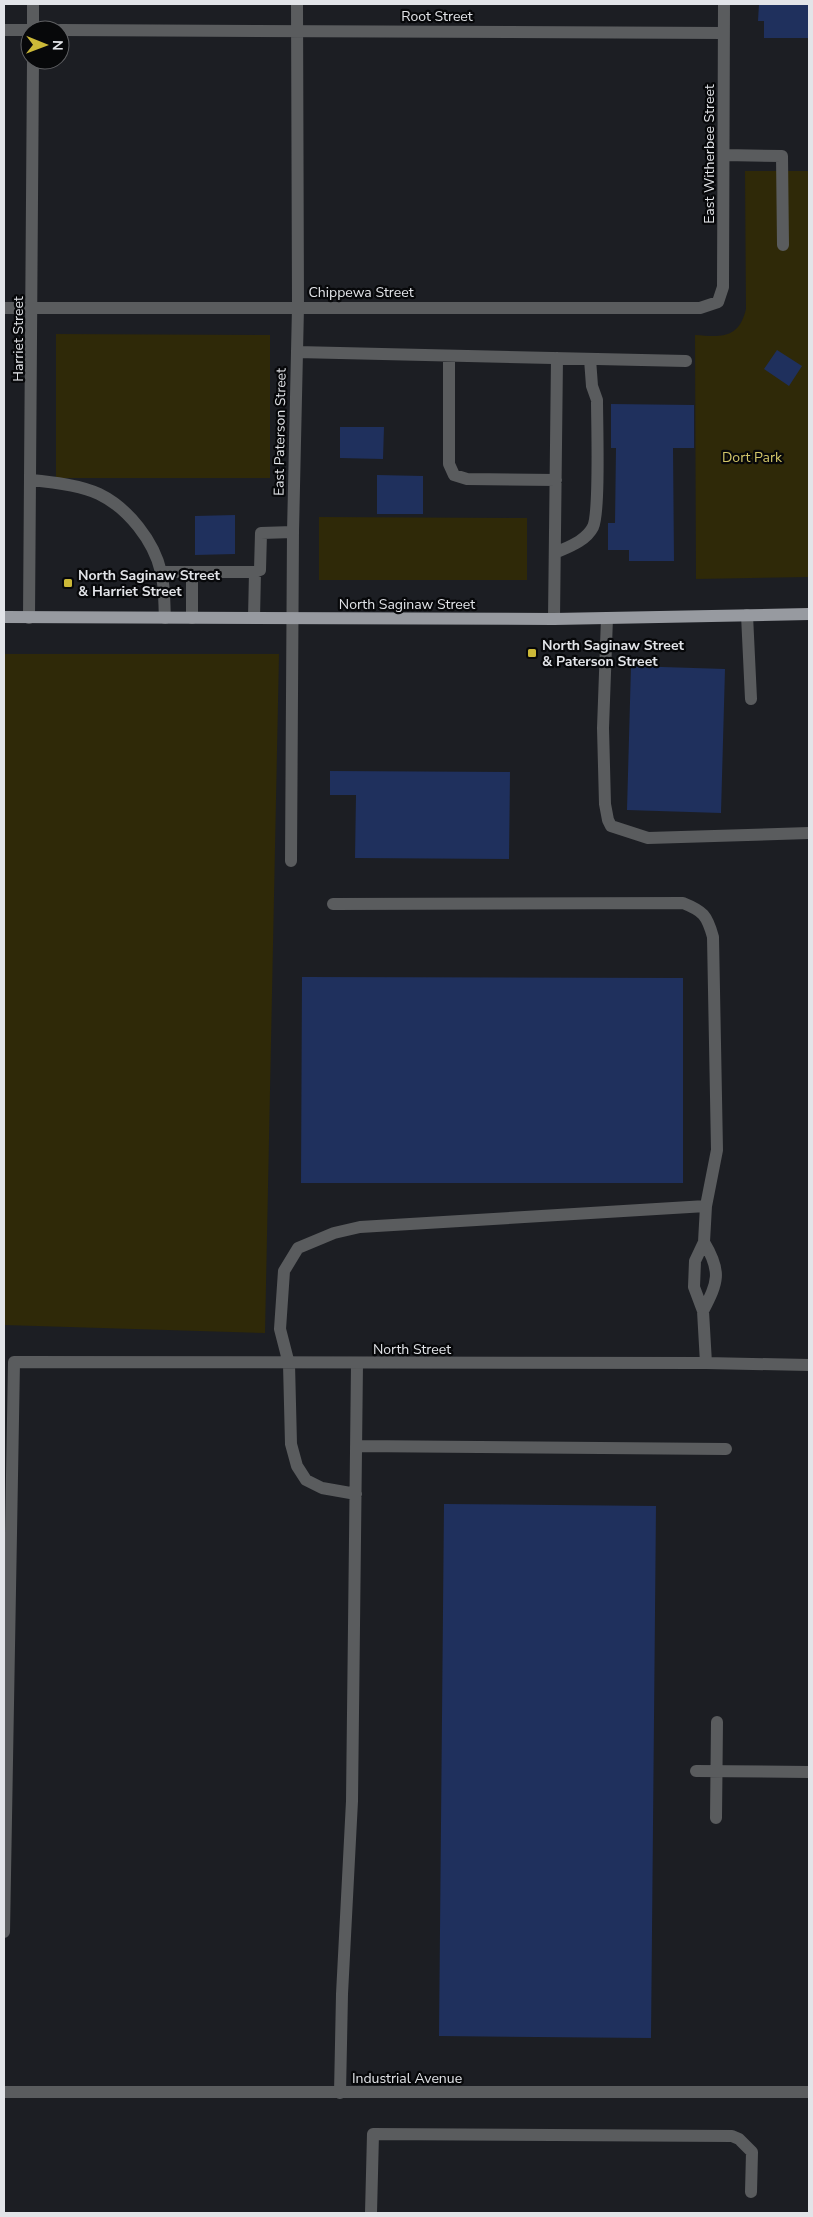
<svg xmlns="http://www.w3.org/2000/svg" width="813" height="2217" font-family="'Nunito Sans',sans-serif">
<rect width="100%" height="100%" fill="#1c1e23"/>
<path fill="#2f2908" d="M745,171H809V577L696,579L695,335C721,337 739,339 746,309Z
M56,334L270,335V478H56Z
M319,517L527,518V580H319Z
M4,654H279L265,1333L4,1325Z"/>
<path fill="#1f305d" d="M759,4H809V38H764V21H758Z
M777,350L802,366L789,386L764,369Z
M611,404L694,405V448H673L674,561H629V550H608V523H615L616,448H611Z
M340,427H384L383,459L340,458Z
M377,475L423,476V514H377Z
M235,515V554L195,555V516Z
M631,666L725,669L721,813L627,810Z
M330,771L510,772L509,859L355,858L356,795H330Z
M302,977L683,978V1183H301Z
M444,1504L656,1506L651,2038L439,2036Z"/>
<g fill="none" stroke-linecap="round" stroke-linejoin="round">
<path stroke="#5a5c5e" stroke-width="12" d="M4,30H30
M33,30V4
M60,30L724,33
M724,155L782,156L783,245
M4,308H700L718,302L723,287L724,4
M297,352L686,361
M449,356V464L454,475L467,479L556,480
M31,480C52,482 80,485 99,494C128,508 154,541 161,572C165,587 164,603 165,618
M555,553C568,547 586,541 593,527C600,512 597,423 597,400L592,386L590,359
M161,572H255L260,570L261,533L293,532
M192,572V618
M747,615L751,699
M29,618L33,60
M254,618L255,572
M607,618L603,728L605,804L608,820L611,826L648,838L809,833
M554,619L557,358
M291,861L293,532L298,307L297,4
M333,904L683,903C703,911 707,915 713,937L717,1150L706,1206
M703,1311L706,1363
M356,1446L726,1449
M356,1494L322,1488L306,1480L297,1466L291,1444L289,1364L280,1329L284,1271L298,1248L334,1233L360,1227L706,1206L704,1242L695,1261L694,1287L703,1311C718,1282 722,1272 704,1242
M696,1771L809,1772
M716,1818L717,1722
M4,1932L14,1362L706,1363L809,1365
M4,2092H809
M340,2093L342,1994L352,1801L357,1364
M371,2213L373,2134L732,2136L739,2139L752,2152L751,2192"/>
<path stroke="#979aa0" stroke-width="12" d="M4,617L554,619L809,614"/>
</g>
<g fill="#ccb938" stroke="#07080a" stroke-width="2">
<rect x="63" y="578" width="10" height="10" rx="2.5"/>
<rect x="527" y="648" width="10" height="10" rx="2.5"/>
</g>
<g text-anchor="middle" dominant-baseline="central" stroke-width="4.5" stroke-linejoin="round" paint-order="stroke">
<g font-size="14" fill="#e2e4e8" stroke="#07080a">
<text x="437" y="16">Root Street</text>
<text transform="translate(709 154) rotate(-90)">East Witherbee Street</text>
<text x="361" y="292">Chippewa Street</text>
<text transform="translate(18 339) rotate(-90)">Harriet Street</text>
<text transform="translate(280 432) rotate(-89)">East Paterson Street</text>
<text x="407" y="604">North Saginaw Street</text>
<text x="412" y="1349">North Street</text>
<text x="407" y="2078">Industrial Avenue</text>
</g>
<g font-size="14" fill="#d2c569" stroke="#07080a">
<text x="752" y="457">Dort Park</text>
</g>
<g font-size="14" font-weight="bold" fill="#e2e4e8" stroke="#07080a" text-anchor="start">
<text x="78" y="575">North Saginaw Street<tspan x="78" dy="16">&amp; Harriet Street</tspan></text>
<text x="542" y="645">North Saginaw Street<tspan x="542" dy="16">&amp; Paterson Street</tspan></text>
</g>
</g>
<rect width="813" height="2217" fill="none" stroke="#e2e4e8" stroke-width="10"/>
<g transform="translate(45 45) rotate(91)"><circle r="24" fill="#07080a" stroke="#5f6063"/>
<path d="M0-4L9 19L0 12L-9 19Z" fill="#ccb938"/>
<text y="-8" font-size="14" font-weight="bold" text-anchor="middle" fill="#e2e4e8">N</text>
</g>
</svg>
